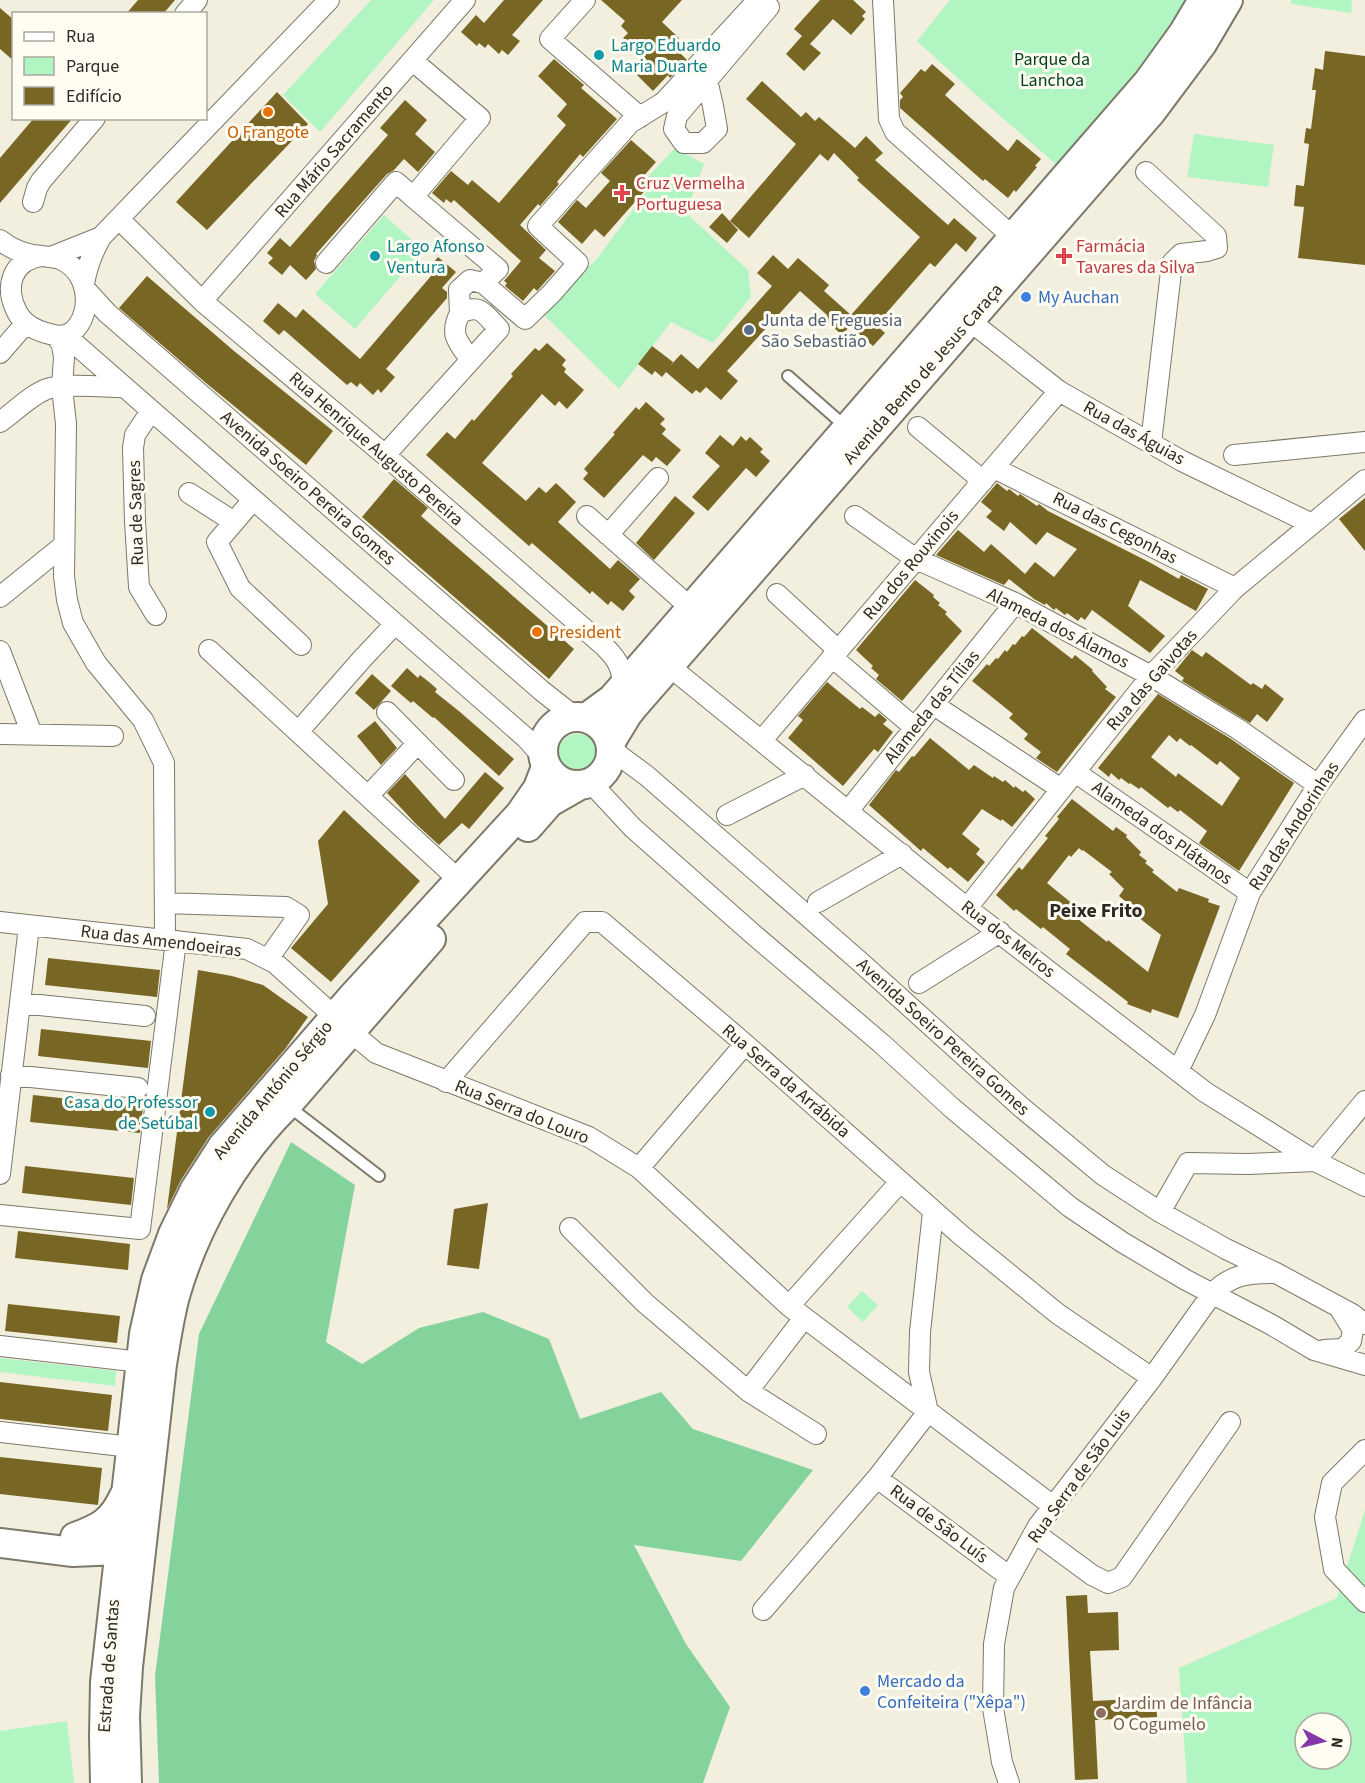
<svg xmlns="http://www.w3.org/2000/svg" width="1365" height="1783" font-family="'Source Sans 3',sans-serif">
<rect width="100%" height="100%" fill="#f3efde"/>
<path fill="#b1f5c3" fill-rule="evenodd" d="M371,0H434L320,132L283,95Z
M950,0H1188L1148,65L1058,166L983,101L917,41Z
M1291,0H1352L1351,13L1291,4Z
M1194,134L1274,145L1268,187L1187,177Z
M675,148L704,164L686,213L748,270L751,297L713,343L671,322L619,389L545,316L561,293L597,259L651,185L646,179Z
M384,215L423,250L355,329L315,294Z
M557 755a21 21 0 1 1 42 0a21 21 0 1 1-42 0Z
M862,1291L878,1305L863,1322L847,1307Z
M0,1358L116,1371L115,1386L0,1372Z
M1365,1510V1783H1187L1179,1668L1337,1598ZM1305,1723H1341V1759H1305Z
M67,1721L74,1783H0V1731Z"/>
<path fill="#85d39c" d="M291,1142L355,1185L326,1342L362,1364L419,1328L483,1312L549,1339L580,1419L661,1392L693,1429L813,1470L741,1561L634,1545L686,1644L730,1707L703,1783H159L155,1676L199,1334Z"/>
<path fill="#776624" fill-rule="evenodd" d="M138,0H175L163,14H126Z
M504,0H543L512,35L520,41L508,55L502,50L499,54L488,44L485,48L479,43L477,46L461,32L476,15L484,23Z
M601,0H682L662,22L679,38L675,41L681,47L678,51L687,60L670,78L668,75L653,91L637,75L649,62L623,38L628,33L621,26L625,21Z
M820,0H853L866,12L862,16L865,19L851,35L833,19L810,44L821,53L804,71L786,54L802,36L794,29Z
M0,8L14,20V61L0,49Z
M1325,51L1365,56V265L1298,258L1304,207L1294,206L1296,185L1304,186L1309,144L1304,143L1306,128L1311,129L1316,90H1312L1315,68L1323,70Z
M554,59L584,85L581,88L617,119L583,157L580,154L557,182L559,184L540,206L538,204L520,225L546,250L539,258L555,271L537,291L534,288L523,301L505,286L507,283L504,281L521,261L454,200L451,203L446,199L444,203L432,193L451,171L468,185L472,180L499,203L566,125L557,116L567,104L538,76Z
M932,64L955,84L945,95L974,121L1008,151L1017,139L1041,159L1035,166L1037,167L1016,192L1014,190L1008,198L985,179L983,181L900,108V100L903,97L900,93L921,69L925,72Z
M762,81L801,117L806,112L815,121L819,117L855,148L866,136L883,153L875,160L948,225L954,218L977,238L966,252L956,243L935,267L930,263L876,325L885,333L873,346L850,326L842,335L824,319L827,315L800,291L727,371L738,381L721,400L706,387L700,393L696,390L692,394L666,372L662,377L655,371L652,375L638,364L652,346L673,362L670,366L681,354L698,369L772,286L757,273L773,255L788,269L798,258L829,285L824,291L851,315L920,237L857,180L859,178L834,153L828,161L820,154L749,238L730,221L796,144L746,99Z
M277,92L308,124L207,230L176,202Z
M405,100L427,120L415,134L435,152L418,172L404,159L394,170L387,174L316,254L317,255L314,261L316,269L306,280L290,265L282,275L268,263L273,258L267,253L280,238L290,247L388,135L380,128Z
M34,118H73L0,203V158Z
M631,140L656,162L641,179L649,186L604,237L595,229L582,244L558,222L577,200L586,208L610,181L601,173Z
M722,213L738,230L727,243L709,227Z
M438,257L456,272L442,288L447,292V298L386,369L395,377L381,393L378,389L373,395L360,383L357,387L351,382L347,385L284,330L279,335L263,321L278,303L296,318L303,309L360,359L431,276L426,272Z
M147,276L234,351L333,431L306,465L206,383L119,308Z
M547,343L566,360L562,365L566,369L564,372L584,390L567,409L559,401L555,406L542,394L482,463L526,501L539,487L546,493L556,483L576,502L558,522L610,569L618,560L640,579L629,591L635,597L623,611L611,601L608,605L592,591L590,594L532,543L529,546L426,455L447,432L455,439L472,419L474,421L513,376L511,374L535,348L539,351Z
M646,402L665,419L660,424L666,429L662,434L681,450L667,466L656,457L652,462L643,455L604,498L583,479L588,473L584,469L615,434L613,433L636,407L639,410Z
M720,435L733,446L741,436L746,441L750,437L763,449L760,452L770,461L756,477L746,468L708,511L692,497L720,466L705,453Z
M394,479L428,508L421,516L574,649L549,679L362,517Z
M997,483L1007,491L1009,489L1018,496L1020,494L1037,506L1039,504L1048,511L1149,562L1179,579L1181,575L1208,589L1196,611L1140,580L1128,606L1165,636L1150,653L1092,610L1085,620L1081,617L1078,621L1067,613L1065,615L1056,608L1054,610L1046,603L1045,605L1034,599L1009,579L1004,585L936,555L958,530L984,552L991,544L1025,574L1035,562L1054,577L1077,549L1047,532L1036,545L1010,522L1004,531L986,517L992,511L981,502Z
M675,496L695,513L654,560L636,543Z
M1365,498V551L1339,519Z
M915,580L934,595L933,597L940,603L938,605L947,612L945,614L962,631L902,701L876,679L879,675L871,668L873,666L856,650Z
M1032,628L1072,659L1075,655L1093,670L1092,671L1107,687L1105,689L1116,697L1057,772L1036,758L1041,752L1024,739L1028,734L1009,718L1013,714L972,681L987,664L989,666L996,658L998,659L1005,650L1007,652L1013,644L1015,645L1022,636L1024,637Z
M1192,650L1202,657L1206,652L1251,685L1253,683L1262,689L1265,684L1284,699L1267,722L1257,714L1250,723L1182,681L1184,678L1175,671Z
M407,668L418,678L420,675L429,682L437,689L435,692L460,712L514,759L499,776L434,717L433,718L413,701L411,703L391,686Z
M372,674L391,691L374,710L355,693Z
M827,682L860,709L862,707L875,717L879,713L887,720L883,724L893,732L878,752L874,749L843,786L788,738L803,720L798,716Z
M1158,694L1231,739L1294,783L1239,871L1199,843L1207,831L1180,810L1178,812L1170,806L1168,808L1141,787L1139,789L1130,783L1129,784L1121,778L1119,780L1111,773L1109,777L1098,768ZM1169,735L1177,742L1180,738L1190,746L1191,745L1217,765L1220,761L1240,778L1222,806L1178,773L1176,777L1151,757Z
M375,721L397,748L381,765L357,736Z
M930,738L969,770L974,765L993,778L994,776L1003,782L1005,780L1014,788L1015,786L1023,792L1025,790L1035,799L1012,827L1002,819L1001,821L982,809L962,834L980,849L976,854L985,862L968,882L950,867L948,869L923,848L921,851L869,805L896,770L899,772L912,756L914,757Z
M485,772L504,788L469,829L462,823L439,845L417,825L387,793L405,774L445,819Z
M1072,799L1113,831L1116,827L1127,835L1126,837L1141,852L1139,855L1147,861L1145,863L1154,870L1152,872L1177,892L1179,888L1209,899L1208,902L1220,906L1178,1018L1152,1009L1151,1013L1127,1004L1128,1002L1066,954L1070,949L1043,927L1041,929L1016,909L1014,911L996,895L1019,867L1022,870L1048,838L1045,836L1059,819L1057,817ZM1079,848L1082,851L1083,850L1112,872L1109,874L1124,889L1119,896L1136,910L1134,914L1161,935L1148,972L1108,940L1107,942L1078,919L1081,915L1072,908L1074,905L1047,883L1069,855L1071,857Z
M344,810L420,881L331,982L291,948L328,904L318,841Z
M48,958L160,970L157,997L45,985Z
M198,970L232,976L263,985L308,1017L285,1049L208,1138L181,1180L167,1209Z
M41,1029L151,1041L148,1068L38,1056Z
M33,1095L143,1107L140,1133L30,1122Z
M25,1166L134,1178L131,1205L22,1193Z
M488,1203L479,1269L447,1265L454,1209Z
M18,1231L130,1244L128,1270L15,1258Z
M8,1304L120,1316L117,1343L5,1331Z
M0,1382L112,1395L108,1431L0,1419Z
M0,1457L102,1468L98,1505L0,1494Z
M1087,1595L1088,1613L1118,1612L1119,1650L1090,1651L1093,1701L1156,1698L1157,1717L1095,1720L1098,1779L1075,1780L1066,1596Z"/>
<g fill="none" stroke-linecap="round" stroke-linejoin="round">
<defs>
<path id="lane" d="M788,376L846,427
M287,1105L379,1176"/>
<path id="street" d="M585,0L550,39L640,117
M883,0L889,119L895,132L1013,237
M185,14L197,0
M707,80L713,106L717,129L703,143H684L674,129L677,116L769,7
M1146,172L1216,236L1217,248L1207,251L1181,254L1172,263L1151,443
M413,197L498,269L483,283
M33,202L37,188L41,181L95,118
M119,219L202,301L385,455L604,646C618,660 620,665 624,684
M0,240C12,250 26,255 42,256C48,257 54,257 60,259C81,268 90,291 84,313C82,321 76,331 68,334C62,337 56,336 50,334C37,331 23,324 17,312C4,286 12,261 41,256
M51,257L101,237
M326,263L396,182L413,197L480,118L413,61
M84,284C87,266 92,253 101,237L329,0
M86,290L107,313L542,691L575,717
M202,301L465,0
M460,313L459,290L470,280L483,283L525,319L552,293L578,263L538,226L630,123L664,102L756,2L767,8
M970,321L1059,391L1182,461L1312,524
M65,335L526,738L543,757
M56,336L62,345L64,357L62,387L66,424L64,576L67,600L73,623L96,663L143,720L164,763L165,940
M0,353L26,323
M151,411L135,435L133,448L135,521L139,587L156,615
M0,422C13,413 32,394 47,389C63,383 104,387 123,387
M918,427L983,481
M385,455L499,329C484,314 481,303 460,313C449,335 458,342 470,359
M1234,455L1365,442
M994,468L1235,588
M189,493L234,522
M253,500L217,542L240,588L301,645
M587,516L691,608
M855,516L916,559L1015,603L1151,676L1238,729L1318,785
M608,535L658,478
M777,594L838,650
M0,597L64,545
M209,650L460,881
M0,651L32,734
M832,657L915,728
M669,666L967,908L1205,1092L1315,1161L1365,1186
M934,705L1061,789
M387,712L454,780
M298,732L362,659L395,624
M0,734L113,736
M762,740L1059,391
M612,750L647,776L858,960L1021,1107L1103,1175L1160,1212L1226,1249L1276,1273L1352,1314L1365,1324
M1075,772L1250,893
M591,783L633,828L754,935L882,1044L952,1108L1070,1207L1122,1242L1186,1280L1272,1325L1314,1350L1365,1365
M368,796L418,743
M848,811L1015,603
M727,815L805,775
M818,902L902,854
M165,903L286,907L299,915L268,959
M967,908L1151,676L1235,588L1365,480
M0,922L247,949L275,963L335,1017
M919,983L1000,932
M20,1003L145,1016
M351,1032L376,1053L589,1137L639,1168L789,1306L1053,1506
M1178,1071L1205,1015L1250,893L1318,785L1365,720
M11,1075L138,1088
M446,1082L585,922H602L745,1044L962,1236L1058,1314L1152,1378
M639,1168L745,1044
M0,1174L29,926
M1160,1212L1188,1163L1248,1164L1315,1161L1365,1101
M0,1215L140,1229L176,941
M570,1228L645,1303L748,1391L816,1434
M789,1306L900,1182
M0,1346L141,1362
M1324,1350L1343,1349L1351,1341L1353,1330L1340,1309
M748,1391L804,1318
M928,1412L877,1478L1010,1577
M928,1412L919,1372L920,1332L933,1212
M0,1432L131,1447
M1365,1450L1332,1483L1325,1517L1334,1569L1365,1602
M1035,1533L1092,1575L1108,1583L1122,1577L1230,1422
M763,1610L877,1478
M1009,1783L1002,1762L993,1708L994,1644L1004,1588L1038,1526L1152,1378L1212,1294C1230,1275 1247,1273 1271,1273"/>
<path id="secondary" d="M543 751a34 34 0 1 1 68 0a34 34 0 1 1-68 0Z
M586,718L612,699L633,675L1148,82L1184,32L1203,0
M610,743L627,715L634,706L1152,111L1202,44L1228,0
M528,827L550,802L578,786
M75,1537C100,1528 112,1522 124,1496
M0,1543L73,1552L119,1550L138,1552
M105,1783L104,1736L105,1682L144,1334L156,1280L173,1234L195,1189L222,1147L353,996L520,814L538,788L546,767
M127,1783L125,1716L128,1667L162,1364C166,1341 169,1318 175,1296C195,1226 235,1156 287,1105L431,939"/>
</defs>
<use href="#lane" stroke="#7c786a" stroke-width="14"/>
<use href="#street" stroke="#7c786a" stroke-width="22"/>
<use href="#secondary" stroke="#7c786a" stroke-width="32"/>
<use href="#lane" stroke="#fff" stroke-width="10"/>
<use href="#street" stroke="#fff" stroke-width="20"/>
<use href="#secondary" stroke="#fff" stroke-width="28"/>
</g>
<g fill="#0f9aa8" stroke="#fffcf2" stroke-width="2">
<circle cx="599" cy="55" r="6"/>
<circle cx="375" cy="256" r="6"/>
<circle cx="210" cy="1112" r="6"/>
</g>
<g fill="#e8710a" stroke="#fffcf2" stroke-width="2">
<circle cx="268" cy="112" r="6"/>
<circle cx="537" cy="632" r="6"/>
</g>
<g fill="#e0444e" stroke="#fffcf2" stroke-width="2">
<path d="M619 184h6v6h6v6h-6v6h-6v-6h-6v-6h6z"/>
<path d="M1061 247h6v6h6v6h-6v6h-6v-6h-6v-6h6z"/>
</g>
<g fill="#3f7fe0" stroke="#fffcf2" stroke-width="2">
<circle cx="1026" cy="297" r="6"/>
<circle cx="865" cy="1691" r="6"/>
</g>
<circle fill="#5c6f8a" stroke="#fffcf2" stroke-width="2" cx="749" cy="330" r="6"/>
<circle fill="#8d6e63" stroke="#fffcf2" stroke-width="2" cx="1101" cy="1713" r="6"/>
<g text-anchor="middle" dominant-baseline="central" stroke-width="6" stroke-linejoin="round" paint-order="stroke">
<g font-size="18" fill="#0d838f" stroke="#fffcf2" text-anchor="start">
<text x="611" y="45">Largo Eduardo<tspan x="611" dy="21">Maria Duarte</tspan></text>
<text x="387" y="246">Largo Afonso<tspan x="387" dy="21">Ventura</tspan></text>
<text x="198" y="1102" text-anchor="end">Casa do Professor<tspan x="198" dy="21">de Setúbal</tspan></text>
</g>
<g font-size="18" fill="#003f1d" stroke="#fffcf2">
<text x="1052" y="59">Parque da<tspan x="1052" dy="21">Lanchoa</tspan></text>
</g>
<g font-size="18" fill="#c56008" stroke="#fffcf2">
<text x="268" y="132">O Frangote</text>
<text x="549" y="632" text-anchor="start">President</text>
</g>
<g font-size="18" fill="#2c2a24" stroke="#fffcf2">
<text transform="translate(334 151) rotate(-49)">Rua Mário Sacramento</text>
<text transform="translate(923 374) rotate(-49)">Avenida Bento de Jesus Caraça</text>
<text transform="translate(1134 433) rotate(29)">Rua das Águias</text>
<text transform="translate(376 449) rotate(41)">Rua Henrique Augusto Pereira</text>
<text transform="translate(308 488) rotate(41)">Avenida Soeiro Pereira Gomes</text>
<text transform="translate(136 513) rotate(-92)">Rua de Sagres</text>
<text transform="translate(1115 528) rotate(27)">Rua das Cegonhas</text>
<text transform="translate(911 565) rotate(-50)">Rua dos Rouxinois</text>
<text transform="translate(1058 628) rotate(27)">Alameda dos Álamos</text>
<text transform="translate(1152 680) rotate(-49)">Rua das Gaivotas</text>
<text transform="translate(932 707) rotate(-51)">Alameda das Tílias</text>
<text transform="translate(1294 826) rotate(-57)">Rua das Andorinhas</text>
<text transform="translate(1162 833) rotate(35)">Alameda dos Plátanos</text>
<text transform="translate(1008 939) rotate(38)">Rua dos Melros</text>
<text transform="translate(161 941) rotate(7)">Rua das Amendoeiras</text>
<text transform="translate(943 1037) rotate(42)">Avenida Soeiro Pereira Gomes</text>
<text transform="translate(786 1081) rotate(41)">Rua Serra da Arrábida</text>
<text transform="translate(273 1090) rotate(-50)">Avenida António Sérgio</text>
<text transform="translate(522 1112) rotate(22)">Rua Serra do Louro</text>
<text transform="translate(1079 1476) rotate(-54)">Rua Serra de São Luis</text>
<text transform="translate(939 1524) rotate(37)">Rua de São Luís</text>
<text transform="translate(109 1666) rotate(-86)">Estrada de Santas</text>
</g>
<g font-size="18" fill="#be3a42" stroke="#fffcf2" text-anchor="start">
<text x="636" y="183">Cruz Vermelha<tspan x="636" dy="21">Portuguesa</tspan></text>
<text x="1076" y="246">Farmácia<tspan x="1076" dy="21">Tavares da Silva</tspan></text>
</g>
<g font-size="18" fill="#366cbe" stroke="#fffcf2" text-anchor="start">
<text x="1038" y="297">My Auchan</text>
<text x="877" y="1681">Mercado da<tspan x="877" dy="21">Confeiteira ("Xêpa")</tspan></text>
</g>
<g font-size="18" fill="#4e5e75" stroke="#fffcf2" text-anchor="start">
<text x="761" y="320">Junta de Freguesia<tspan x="761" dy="21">São Sebastião</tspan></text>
</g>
<g font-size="18" fill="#785e54" stroke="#fffcf2" text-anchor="start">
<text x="1113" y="1703">Jardim de Infância<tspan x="1113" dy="21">O Cogumelo</tspan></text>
</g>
<g font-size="20" font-weight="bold" fill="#2c2a24" stroke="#fffcf2">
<text x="1096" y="911">Peixe Frito</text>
</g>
</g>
<rect x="12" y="12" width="195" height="108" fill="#fffcf2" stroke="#aba8a0" stroke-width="1.5"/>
<rect x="24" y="32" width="30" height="9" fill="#ffffff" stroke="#aba8a0" stroke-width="1.5"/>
<text x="66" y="42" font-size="18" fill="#2c2a24">Rua</text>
<rect x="24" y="57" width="30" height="18" fill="#b1f5c3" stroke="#aba8a0" stroke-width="1.5"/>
<text x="66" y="72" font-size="18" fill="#2c2a24">Parque</text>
<rect x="24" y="87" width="30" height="18" fill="#776624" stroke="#aba8a0" stroke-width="1.5"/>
<text x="66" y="102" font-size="18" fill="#2c2a24">Edifício</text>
<g transform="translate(1323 1741) rotate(97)"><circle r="28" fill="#fffcf2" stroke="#aba8a0" stroke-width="1.5"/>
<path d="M0-4.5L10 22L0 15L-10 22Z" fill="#8439aa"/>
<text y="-9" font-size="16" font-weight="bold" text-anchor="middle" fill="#2c2a24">N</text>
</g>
</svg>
